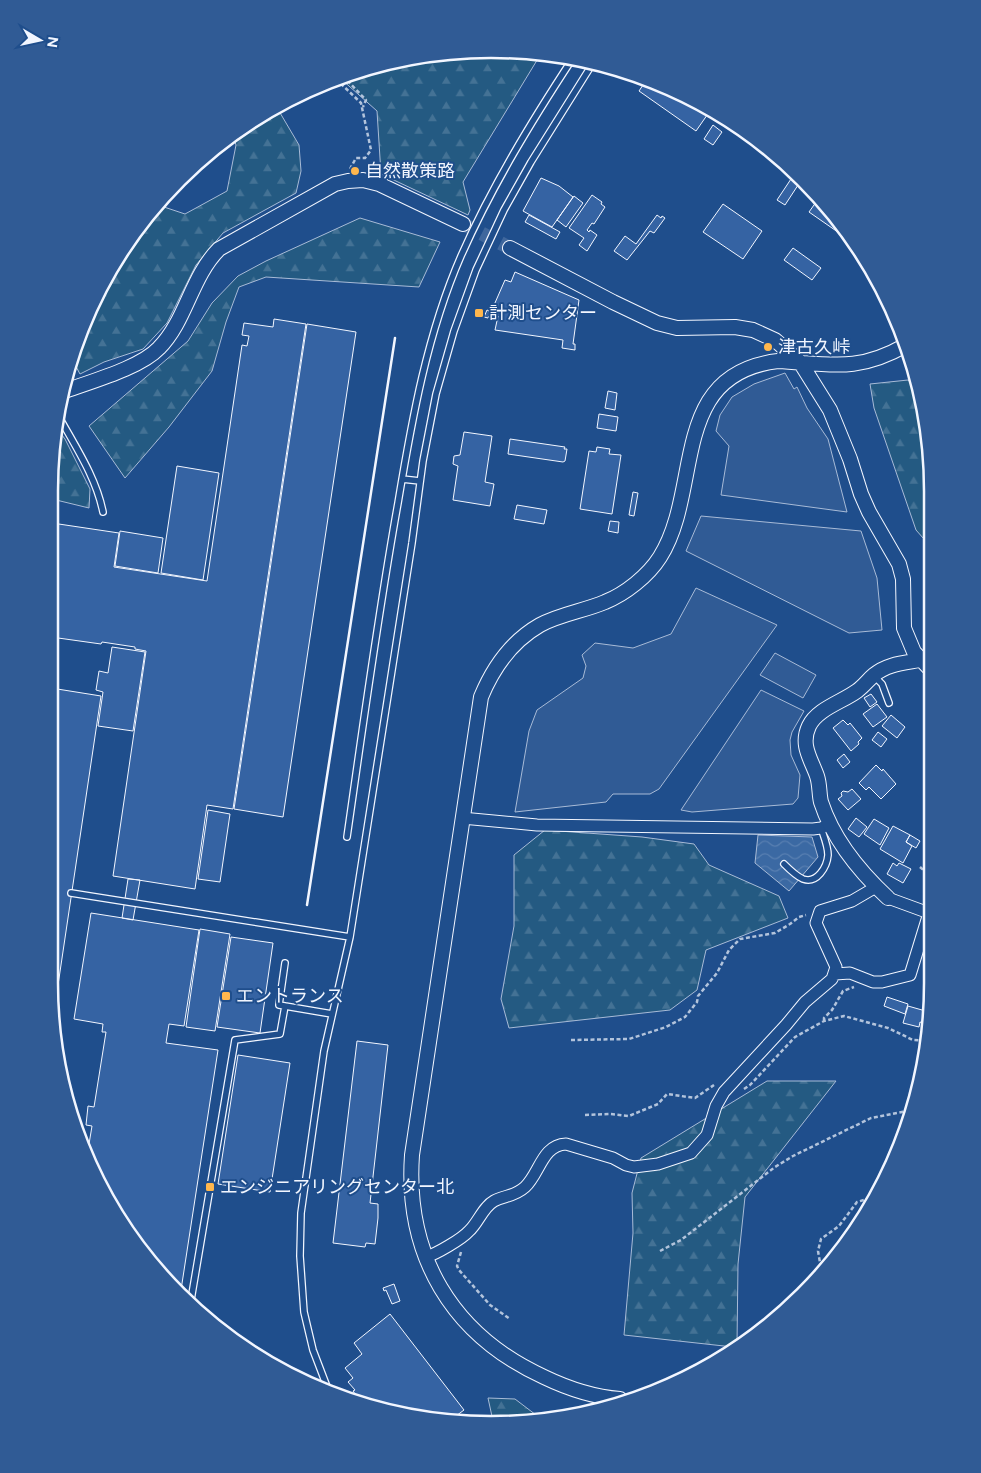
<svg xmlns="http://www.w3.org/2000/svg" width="981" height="1473" font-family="Figtree,'Noto Sans JP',sans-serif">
<defs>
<pattern id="forest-firs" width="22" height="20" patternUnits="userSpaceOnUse" patternTransform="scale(1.25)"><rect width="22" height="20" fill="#245a82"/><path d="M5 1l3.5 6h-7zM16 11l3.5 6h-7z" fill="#447295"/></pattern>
<pattern id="water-waves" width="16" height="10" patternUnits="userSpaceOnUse" patternTransform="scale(1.25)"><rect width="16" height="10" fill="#3b69a3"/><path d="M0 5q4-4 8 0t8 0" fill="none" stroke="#587fb1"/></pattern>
</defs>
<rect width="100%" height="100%" fill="#1f4e8c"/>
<path fill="url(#forest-firs)" stroke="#a8bbd7" d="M462,50L542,52L463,182L470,210L468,215L381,174L377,111L340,78L376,64Z
M276,106L299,145L301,171L296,193L223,233L196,265L167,323L143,349L104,362L80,374L74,363L94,295L155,204L185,214L227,191L236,145L232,133Z
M360,218L440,242L419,287L266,277L239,287L226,322L212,371L169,427L125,478L89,426L188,341L212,303L238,276L266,261Z
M908,380L920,393L931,462V547L916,530L874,408L870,384Z
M55,426L65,439L90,489L89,508L52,499L53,433Z
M545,830L642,837L694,844L709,865L779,896L788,918L706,950L697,990L670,1010L509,1028L501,999L514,926V855Z
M767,1081H836L745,1197L738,1264L737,1344L733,1347L624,1335L633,1233L632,1193L641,1158Z
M488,1398L515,1399L540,1418L493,1421Z"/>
<path fill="#305b95" stroke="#a8bbd7" d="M785,373L794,389L797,387L807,408L828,439L847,512L721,495L729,446L716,431L720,415L732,397L754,384Z
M701,516L861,531L877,578L882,630L849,633L686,551Z
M696,588L777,625L659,789L650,794H613L606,802L515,812L529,731L537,710L583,678L586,666L582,655L595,643L633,648L671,634Z
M775,653L816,675L803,698L760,675Z
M761,690L804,711L792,732L790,740L791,755L800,775L798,798L793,804L692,812L681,810Z"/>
<path fill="url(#water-waves)" stroke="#a8bbd7" d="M758,835L812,837L818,857L789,891L755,863Z"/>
<path fill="#3563a3" stroke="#f2f6ff" d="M647,79L712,108L696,131L639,91Z
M712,109L729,121L727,125L710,113Z
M713,125L722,132L713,145L704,139Z
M795,173L802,179L785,205L777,200Z
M541,178L559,186L573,197L552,227L523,211Z
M592,195L602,202L601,204L605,207L594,224L592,223L587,230L589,232L590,230L597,235L587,251L579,245L584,238L569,228Z
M574,196L583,203L566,227L557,220Z
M819,198L841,222L855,244L809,212Z
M723,204L762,231L743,259L703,232Z
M529,215L560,232L556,239L525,222Z
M657,215L661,218L662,216L665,218L654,233L650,231L627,260L614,251L625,236L636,244Z
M793,248L821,268L812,280L784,260Z
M515,272L579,300L573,344H575V350L562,348L563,340L495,330L498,316H489L488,318L484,317L487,310L491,312L505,280L511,282Z
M274,319L306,324L233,809L207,805L195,889L113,876L146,651L135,649V647L102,642L101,644L51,637L52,523L119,533L114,567L207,581L242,345L247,346L249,336L242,335L244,323L273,327Z
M307,324L356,332L283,817L234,809Z
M608,391L617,393L615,410L605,408Z
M599,414L618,417L616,431L597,428Z
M464,432L492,436L485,482L494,484L490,506L453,500L458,466L453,464L454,456L460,455Z
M510,439L565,447L564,449H567L565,461L563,462L508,454Z
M597,447L610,449L609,454L621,455L612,514L580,509L589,451L596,452Z
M177,466L219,473L203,580L161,573Z
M633,492L638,493L634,516L629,515Z
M517,505L547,510L544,524L514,519Z
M610,521L619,522L618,533L608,531Z
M120,531L163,538L158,573L115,566Z
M112,647L145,652L133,731L98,726L103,692L96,690L99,671L108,673Z
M51,688L101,696L54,1012L49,983Z
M871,694L877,702L870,707L864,698Z
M877,704L887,717L873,727L863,714Z
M891,715L905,727L897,738L882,726Z
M843,720L848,725L850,723L862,738L858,742L859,744L851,751L833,728Z
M878,732L887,739L881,747L872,740Z
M844,754L850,762L843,768L837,760Z
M876,765L882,771L883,769L896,784L881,799L869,787L866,790L859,783Z
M852,789L861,799L848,810L838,799L842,796L841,793L843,791L848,792Z
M208,810L230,814L220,882L198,879Z
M856,818L867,827L859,837L848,829Z
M874,819L889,828L880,845L864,834Z
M893,826L910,835L906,842L912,846L903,863L880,849Z
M910,835L920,841L916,848L906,842Z
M893,863L897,866L899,863L911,869L903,883L887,874Z
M128,879L140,880L133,920L122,918Z
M91,913L199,930L184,1026L169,1024L166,1043L218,1050L181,1290L123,1228L82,1145V1143L89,1144L92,1126L86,1125L88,1106L94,1107L106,1032H102L103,1024L74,1019Z
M200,929L230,934L215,1031L186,1027Z
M231,937L273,943L260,1033L217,1027Z
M887,997L908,1004L905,1014L884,1006Z
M908,1006L929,1012L926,1024L920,1022L919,1027L903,1023Z
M357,1041L388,1045L370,1203L378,1204V1218L375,1244L366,1243L365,1247L333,1243Z
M238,1055L290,1063L270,1192L218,1184Z
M394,1284L400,1301L392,1304L386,1290L384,1291L383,1288Z
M390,1314L464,1410L452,1419L454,1422L359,1400L353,1391L355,1390L348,1382L353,1378L345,1368L362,1354L354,1343Z"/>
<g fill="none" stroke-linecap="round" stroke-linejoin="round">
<path stroke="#3f679d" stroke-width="14" stroke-dasharray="14 7" stroke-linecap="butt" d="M463,224L510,248"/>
<defs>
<path id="service" d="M58,415C75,446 96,477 103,512
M402,479L420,481
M874,676L882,684L889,703
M347,837C363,726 378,614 398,503C412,419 427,334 461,256C492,186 531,122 573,58
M784,864C789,869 796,876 803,879C817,884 827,867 828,855C828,846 824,837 821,828
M71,893L350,937
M285,963L279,1005L332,1014
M191,1300L235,1040L280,1034L285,1006
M329,1392L313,1350L304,1312L300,1256L301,1213L324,1051L350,937L412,543L423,461L436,394L454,331L476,270L504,210L531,162L593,63"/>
<path id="minor" d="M462,818L537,825L813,829L821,828L830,824
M888,898L929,913
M835,974L850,973L873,982H882L910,975L929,913
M426,1257C436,1254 462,1239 469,1231C478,1223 483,1207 494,1201C505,1195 514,1197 525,1187C540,1173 542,1145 566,1144L613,1158L626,1165L634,1167L658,1164L691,1153L707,1135L716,1106L724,1092L786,1025L805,1002L832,979L836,967L816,923L820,911L852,901L876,887"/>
<path id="tertiary" d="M510,248L613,302L657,323L677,328L735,327L753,330L775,340L800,362L830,410L850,459L861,494L869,512L899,564L903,579L904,628L914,652L930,669
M65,391C92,381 140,368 159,348C186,321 191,277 219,249L335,184L348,181L363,180L379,184L463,224
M888,898C860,872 833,839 821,802C819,794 820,785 817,776C811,759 800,745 809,726C817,709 842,702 857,691C864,686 868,680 874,675C887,664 904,663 920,660
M620,1399C593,1397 569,1389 544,1377C452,1335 405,1256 412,1155L481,697C493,668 512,641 540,625C560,614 584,611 605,602C625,594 648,576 660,557C703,489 668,374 778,361C830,364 857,373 906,345"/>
</defs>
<use href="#service" stroke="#f2f6ff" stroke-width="8"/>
<use href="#minor" stroke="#f2f6ff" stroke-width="13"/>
<use href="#tertiary" stroke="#f2f6ff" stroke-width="16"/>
<path stroke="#b3c4dc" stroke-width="2.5" stroke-dasharray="4 2.5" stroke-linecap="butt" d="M343,76L366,100L363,107
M336,79L361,103L371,150L365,158H356L350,169
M920,867L929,875
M924,870L929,866
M824,1021V1018L832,1010L843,991L854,987
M571,1040L629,1039L666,1027L685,1017L697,1002L698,996L717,973L729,950L740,939L775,933L790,924L799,917L806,915
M744,1089L750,1085L795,1037L824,1021L844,1016L888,1028L913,1040L928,1041
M585,1115L610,1114L629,1116L658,1104L667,1094L695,1098L714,1085
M660,1251L681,1240L775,1167L793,1156L871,1118L907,1111
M461,1252L457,1266L459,1270L490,1305L510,1319
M822,1274L818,1251L821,1239L839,1226L857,1202L874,1197"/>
<use href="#service" stroke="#1f4e8c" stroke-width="5.5"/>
<use href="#minor" stroke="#1f4e8c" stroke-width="11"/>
<use href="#tertiary" stroke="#1f4e8c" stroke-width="14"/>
<path stroke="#f2f6ff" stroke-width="2.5" d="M307,905L395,338"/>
</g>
<g fill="#ffb74d" stroke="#1f4e8c" stroke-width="2">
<circle cx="355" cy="171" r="5"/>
<rect x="474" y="308" width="10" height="10" rx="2.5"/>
<circle cx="768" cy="347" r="5"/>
<rect x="221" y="991" width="10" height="10" rx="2.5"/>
<rect x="205" y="1182" width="10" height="10" rx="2.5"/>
</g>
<g text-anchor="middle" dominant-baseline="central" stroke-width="4" stroke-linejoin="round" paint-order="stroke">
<g font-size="18" fill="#f2f6ff" stroke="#1f4e8c" text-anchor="start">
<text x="365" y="171">自然散策路</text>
<text x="489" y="313">計測センター</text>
<text x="778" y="347">津古久峠</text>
<text x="236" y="996">エントランス</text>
<text x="220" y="1187">エンジニアリングセンター北</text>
</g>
</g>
<path d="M0 0H981V1473H0ZM491 58H491A433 433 0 0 1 924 491V983A433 433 0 0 1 491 1416H491A433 433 0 0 1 58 983V491A433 433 0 0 1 491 58Z" fill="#305b95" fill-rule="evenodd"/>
<path fill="none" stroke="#f2f6ff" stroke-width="2.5" d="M491 58H491A433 433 0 0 1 924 491V983A433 433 0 0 1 491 1416H491A433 433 0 0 1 58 983V491A433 433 0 0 1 491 58Z"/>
<g transform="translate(40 40) rotate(99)" stroke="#1f4e8c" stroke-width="4" paint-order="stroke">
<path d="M0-4L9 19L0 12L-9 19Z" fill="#f2f6ff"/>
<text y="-8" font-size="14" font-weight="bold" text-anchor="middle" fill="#f2f6ff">N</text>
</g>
</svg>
